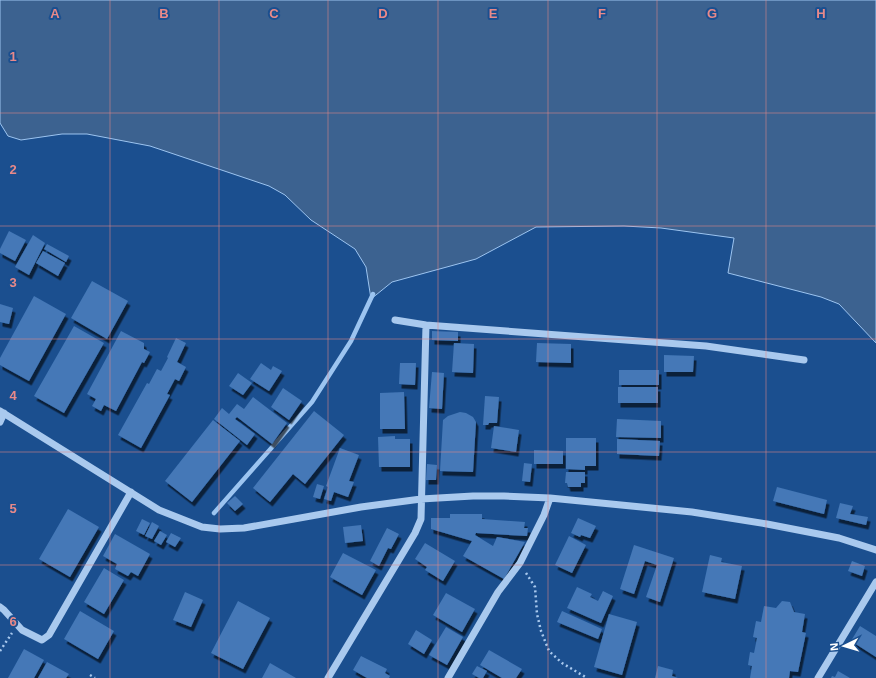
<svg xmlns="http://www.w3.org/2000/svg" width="876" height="678" font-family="Helvetica,sans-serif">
<defs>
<filter id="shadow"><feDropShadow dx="2.5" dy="4.5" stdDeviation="0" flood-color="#0009"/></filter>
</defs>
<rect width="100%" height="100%" fill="#1b4f8f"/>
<path fill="#3c6290" stroke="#9cc4f0" d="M0,0H876V343L839,304L821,297L728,273L734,238L661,228L624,226L536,227L476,259L392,282L371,299L366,267L355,249L311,220L285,195L269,186L150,146L87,134H62L21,140L8,136L0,123Z"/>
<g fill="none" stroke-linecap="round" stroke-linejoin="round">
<path stroke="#9cc4f0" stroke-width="4.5" d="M214,513L312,402L351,341L373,294"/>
</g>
<path fill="#4478b7" filter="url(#shadow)" d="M9,231L26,240L15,261L0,253V249Z
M33,235L45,243L29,275L15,267Z
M47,244L69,256L66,262L44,249Z
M43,251L65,263L58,276L36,263Z
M92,281L128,301L107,339L71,318Z
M34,296L66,314L29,381L0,365V358Z
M0,304L13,308L9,324L0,322Z
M74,326L104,343L64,413L34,396Z
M121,331L144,343V349L150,352L144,363L142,362L116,411L104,405L101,411L92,406L96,399L87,394Z
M432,331L458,332V341L432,340Z
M176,338L186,343L177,362L186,367L179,381L175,379L167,394L170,395L141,448L118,435L147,383L149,384L157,369L161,371L168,358L167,357Z
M454,343L474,344L473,373L452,372Z
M537,343L571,344V363L536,362Z
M664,355L694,356L693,372H664Z
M261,363L271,370L273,366L282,371L269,391L250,379Z
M400,363H416L415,385L399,384Z
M619,370H659V385H619Z
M432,372L444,373L442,409L429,408Z
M238,373L252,383L243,395L229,386Z
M618,387H658V403H618Z
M283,388L302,401L289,420L271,407Z
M404,392L405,429H380V393Z
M485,396L499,397L497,423H489L488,425H483Z
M253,397L287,423L272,444L237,417L235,419L255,434L247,445L214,419L222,408L229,414L237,404L244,409Z
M314,411L344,435L305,484L293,474L270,502L253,488Z
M460,412L466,413L473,417L476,422L473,472L440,471L443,420L448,416Z
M617,419L661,421V438L616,437Z
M213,420L240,441L192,502L165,481Z
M494,426L519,430L516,452L491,448Z
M395,436V439H410V467H379L378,437Z
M566,438H596V466H585V470L566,469Z
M617,439L660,441L659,456L617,454Z
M340,448L359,455L349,481L354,482L348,497L334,492L331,501L324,499L328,487L326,486Z
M534,450L563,451V464H534Z
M524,463L532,464L530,482L522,481Z
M427,464L437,465L436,480H426Z
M566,472H585V483H581V487H568L567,483H565Z
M317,484L324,486L320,499L313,497Z
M777,487L827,500L824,514L773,501Z
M235,496L243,504L235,511L227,503Z
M840,503L853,506L850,514L868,517L866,525L836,518Z
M68,509L99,527L70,577L39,559Z
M450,514H482V519L525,522L524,528H528L527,536L476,533L475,535L493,546L497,537L525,542L504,579L463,556L472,541L431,529V518H450Z
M578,518L596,526L590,538L581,535L580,537L571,533Z
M142,519L150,523L144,535L136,531Z
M152,522L159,526L152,539L145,536Z
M361,525L363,541L345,543L343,527Z
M387,528L399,534L391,549L388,548L379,566L370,561Z
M160,531L167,535L161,545L154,541Z
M171,533L181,538L175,547L166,542Z
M115,534L150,554L138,576L131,572L128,576L115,569L117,564L103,556Z
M569,536L586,545L572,573L555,565Z
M425,543L455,561L443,581L425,570L427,567L415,559Z
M634,545L674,558L660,602L646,597L657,565L645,561L634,594L620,589Z
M343,553L376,570L362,595L330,577Z
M710,555L722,558L721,562L742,566L735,599L702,592Z
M852,561L865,566L862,576L848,571Z
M104,568L124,580L104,614L84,602Z
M577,587L592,594L590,597L598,601L603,591L613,596L601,623L567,608Z
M185,592L203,600L191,627L173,620Z
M446,593L475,609L462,632L433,615Z
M238,601L270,618L243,669L211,653Z
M782,601L790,602L794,612L805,614L802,632L806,633L798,672L790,671L789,678H750L752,666L748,665L750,652L754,653L757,638L753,637L756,621L761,622L764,606L776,608Z
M80,611L114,631L98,659L64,639Z
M562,611L602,629L598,639L557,622Z
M609,614L637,622L622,675L594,667Z
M860,626L876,636V657L851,641Z
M446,627L463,637L447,665L429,655Z
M416,630L432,640L424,654L408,644Z
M24,649L44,660L34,678H8Z
M489,650L522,669L516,678H502L480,665Z
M361,656L387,669L385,673L390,676L389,678H367L353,670Z
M47,662L69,674L66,678H38Z
M270,663L296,678H262Z
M477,666L487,671L483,678H479L472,674Z
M658,666L673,670L672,676L678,678H655Z
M838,671L850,678H831L832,676L835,677Z"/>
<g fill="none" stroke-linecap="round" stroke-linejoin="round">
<path stroke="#a9c9ee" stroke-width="2.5" stroke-dasharray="2 3" stroke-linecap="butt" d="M526,573L535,587L537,614L541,631L549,651L562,663L587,678
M0,651L12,633
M90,675L95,678"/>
<path stroke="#a9c9ee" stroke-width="7" d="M395,320L426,325L706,346L804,360
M0,411L159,510L202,527L220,529L244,528L361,507L421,499L473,496H504L550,498L692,512L767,524L839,538L876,550
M0,422L4,413
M0,607L4,610L22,630L42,640L49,635L131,492
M328,678L415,533L421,519L426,325
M448,678L498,592L520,563L544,515L550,498
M818,678L876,582"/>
</g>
<path fill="none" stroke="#e88989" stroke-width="1" stroke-opacity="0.55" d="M110,0V678M219,0V678M328,0V678M438,0V678M548,0V678M657,0V678M766,0V678M0,113H876M0,226H876M0,339H876M0,452H876M0,565H876"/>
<g font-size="13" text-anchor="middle" font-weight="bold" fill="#e88989" stroke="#1b4f8f" stroke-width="4" stroke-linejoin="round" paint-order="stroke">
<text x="55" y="18">A</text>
<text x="164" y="18">B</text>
<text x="274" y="18">C</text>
<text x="383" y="18">D</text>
<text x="493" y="18">E</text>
<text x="602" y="18">F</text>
<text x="712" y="18">G</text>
<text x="821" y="18">H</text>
<text x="13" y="61">1</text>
<text x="13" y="174">2</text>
<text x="13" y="287">3</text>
<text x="13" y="400">4</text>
<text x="13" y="513">5</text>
<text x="13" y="626">6</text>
</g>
<g transform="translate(844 646) rotate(265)" stroke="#1b4f8f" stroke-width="3" paint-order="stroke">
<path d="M0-3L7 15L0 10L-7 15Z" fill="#ffffff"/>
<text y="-6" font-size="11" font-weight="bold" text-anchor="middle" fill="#ffffff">N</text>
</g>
</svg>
